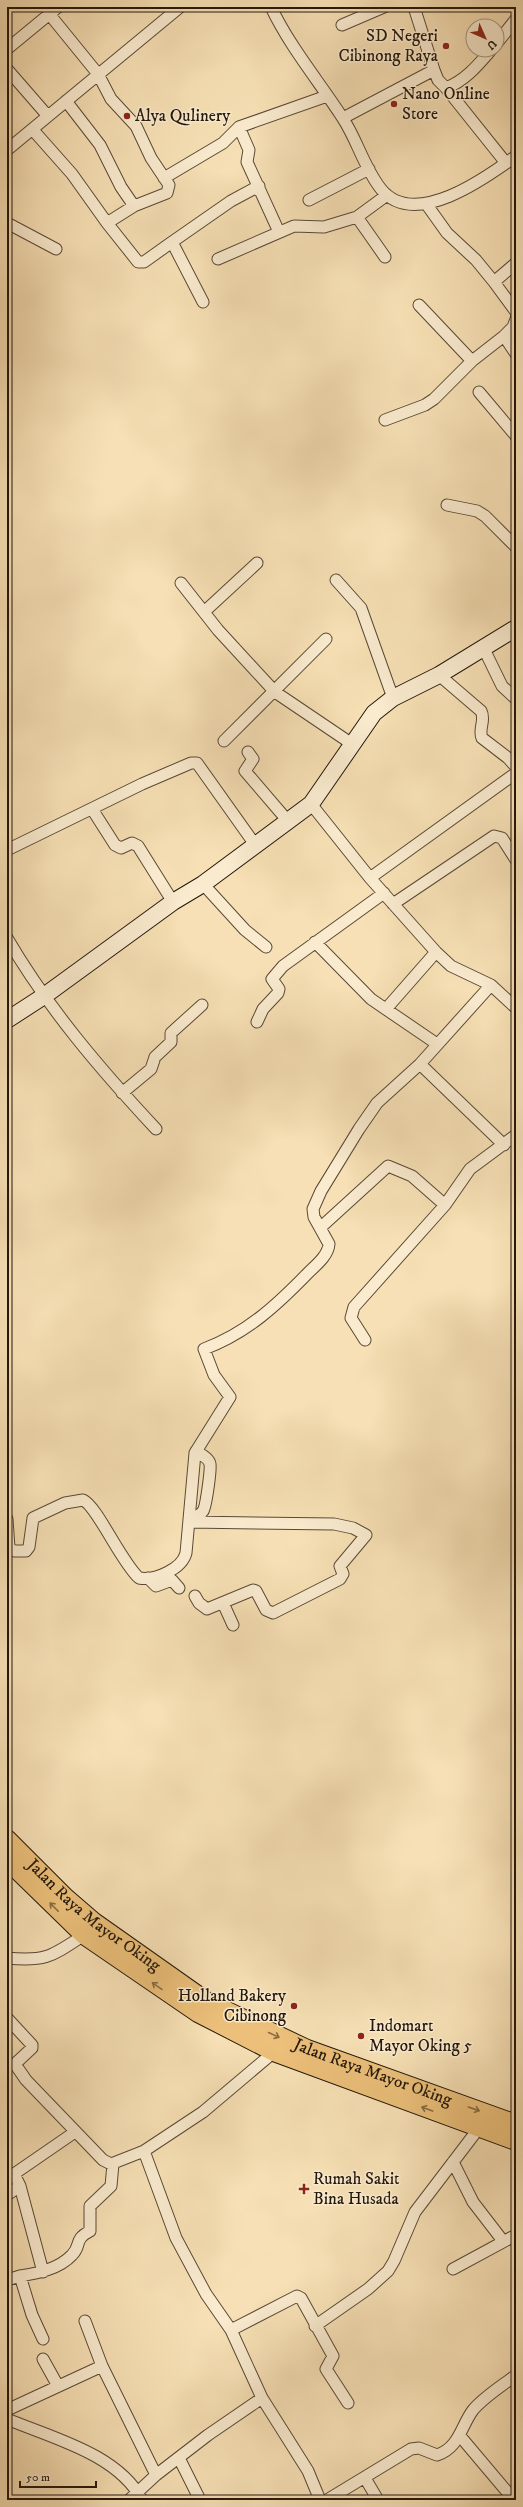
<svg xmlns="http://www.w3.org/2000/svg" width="523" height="2507" font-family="'IM FELL DW Pica',serif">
<rect width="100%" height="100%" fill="#f7e0b5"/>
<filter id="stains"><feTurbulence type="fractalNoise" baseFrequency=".005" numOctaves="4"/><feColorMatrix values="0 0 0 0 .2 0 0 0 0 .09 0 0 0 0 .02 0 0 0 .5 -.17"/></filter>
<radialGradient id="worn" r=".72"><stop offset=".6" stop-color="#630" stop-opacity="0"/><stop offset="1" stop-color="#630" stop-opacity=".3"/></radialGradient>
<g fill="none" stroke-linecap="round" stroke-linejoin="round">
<defs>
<path id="street" d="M47,7L50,15L98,74L111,99L136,126L151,158L169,185L167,193L134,206L107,223
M271,7C290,47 318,80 342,117C357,139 364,168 381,189C414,230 486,178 516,156
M414,7L434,70
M342,25L384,7
M497,43L516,19
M7,49L58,7
M7,69L47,115
M446,88L506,163
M66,101L100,145L121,187L134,206
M343,118L434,70L438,80L446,88C465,81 478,65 491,50
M239,127L249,150L247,162L279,232
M33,130L72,174L107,223L138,262H144L172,242L203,302
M7,150L180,7
M164,178L223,143L239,127L327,96
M309,200L369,169
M427,205L447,233L476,260L494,282L516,312
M357,217L385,257
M7,223L56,249
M172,242L231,201L259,186
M218,259L294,226L324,227L357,217L387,195
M494,282L516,263
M419,305L472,361
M516,319L513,327L504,336L516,354
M479,392L516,436
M385,420L425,405L434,399L472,361L504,336
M447,505L477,511L485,516L516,547
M336,580L361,608L393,698
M181,583L218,630L275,692L352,744
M204,612L257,563
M483,647L502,686L516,699
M439,675L481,711C486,720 478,729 482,738L508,758L516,767
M224,741L326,639
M248,752L253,759L245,771L287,820
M311,804L370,878L436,952L451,966L491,985L516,1008
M92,809L115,845L121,848L132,843L138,846L173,902
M7,850L142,784L191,763H197L256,846
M370,878L516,773
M203,884L245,930L266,947
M393,904L494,836L502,838L516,860
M7,938C48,1008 100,1069 156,1129
M315,942L371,999L437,1044
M386,1009L436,952
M257,1022L263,1009L278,993L279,989L272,979L283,966L384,893
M420,1064L504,1145
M122,1093L151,1069L155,1057L171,1042V1033L202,1005
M320,1228L388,1166L412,1176L445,1205
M365,1340L351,1318L354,1307L445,1205L470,1169L516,1135
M7,1519L9,1548L14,1551H26L29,1547L33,1518L65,1503L83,1500C97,1506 121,1562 139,1578C155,1581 182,1569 186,1553L195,1453L230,1397L214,1375L204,1349C247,1333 277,1305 308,1273C316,1265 328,1256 329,1244L314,1217L313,1209L321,1191L359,1129L377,1103L420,1064L491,985
M189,1519C194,1517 200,1516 203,1511C206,1507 211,1470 210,1464C209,1458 200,1454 196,1451
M189,1522L334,1524L353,1528L366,1535L340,1566L343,1574L340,1579L273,1613L266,1610L256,1591L253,1590L207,1609L199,1603L195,1596
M148,1578L156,1586L172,1580L179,1588
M223,1603L233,1625
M7,1958C46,1962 52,1956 84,1935
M7,2018L32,2045V2048L17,2062V2067L26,2080L103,2160L111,2164L144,2151
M274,2052L203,2112L144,2151L176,2238L206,2294L231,2330L262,2398L308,2471L320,2500
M453,2162L473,2202L503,2241
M7,2195L20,2186
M453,2269L516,2235
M43,2272L20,2186L14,2174L75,2132
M7,2280L20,2276
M85,2321L102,2366L156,2475
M315,2326L368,2289L388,2271L394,2261L415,2212L479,2128
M231,2330L297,2296L301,2298L333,2356L326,2369L348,2403
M43,2339L32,2315L20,2276C38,2273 59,2269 72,2255C82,2245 73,2240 90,2231V2206L111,2186L113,2164
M43,2359L58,2386
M7,2410L102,2366
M7,2419C52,2438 118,2454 142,2500
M460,2436L514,2500
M179,2458L200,2500
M365,2478L378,2500
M129,2500L156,2475L208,2435L262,2398
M327,2500L411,2449L419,2448L437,2455C459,2448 461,2426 473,2410C485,2396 502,2386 516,2375"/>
<path id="secondary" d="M7,1020L44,996L173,902L203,884L311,804L374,713L393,698L439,675L516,628"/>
<g id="primary">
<path id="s1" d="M7,1839L65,1897L94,1922L206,2001L307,2049L516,2124"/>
<path d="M7,1860L84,1935L198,2013L274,2052L516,2141"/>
</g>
</defs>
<use href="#street" stroke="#584936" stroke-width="13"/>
<use href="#secondary" stroke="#23170b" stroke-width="18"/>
<use href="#primary" stroke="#23170b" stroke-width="20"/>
<use href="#street" stroke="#faebcf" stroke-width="11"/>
<use href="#secondary" stroke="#faebcf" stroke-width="16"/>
<use href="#primary" stroke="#ecc07a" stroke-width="18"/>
</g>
<defs><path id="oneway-shaft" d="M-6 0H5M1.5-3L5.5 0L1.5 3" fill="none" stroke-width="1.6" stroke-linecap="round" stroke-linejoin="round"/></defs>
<g stroke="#886c42">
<use href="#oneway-shaft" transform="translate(54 1907) rotate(-135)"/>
<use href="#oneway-shaft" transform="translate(157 1986) rotate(-145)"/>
<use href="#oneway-shaft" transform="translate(274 2035) rotate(25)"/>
<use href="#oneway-shaft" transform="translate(427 2109) rotate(-160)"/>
<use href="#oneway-shaft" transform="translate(474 2109) rotate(19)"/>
</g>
<g fill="#8f2418" stroke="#faebcf" stroke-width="1.5">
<circle cx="446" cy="46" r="4"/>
<circle cx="394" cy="104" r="4"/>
<circle cx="127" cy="116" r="4"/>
<circle cx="294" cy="2006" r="4"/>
<circle cx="361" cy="2036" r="4"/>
<path d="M302 2183h4v4h4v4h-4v4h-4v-4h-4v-4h4z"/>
</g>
<g text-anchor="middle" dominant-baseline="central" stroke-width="3" stroke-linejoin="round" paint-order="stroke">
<g font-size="17" fill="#23170b" stroke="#faebcf" text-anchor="start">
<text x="438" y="36" text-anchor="end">SD Negeri<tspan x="438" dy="20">Cibinong Raya</tspan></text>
<text x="402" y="94">Nano Online<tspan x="402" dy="20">Store</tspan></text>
<text x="135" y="116">Alya Qulinery</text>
<text x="286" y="1996" text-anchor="end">Holland Bakery<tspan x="286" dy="20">Cibinong</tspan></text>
<text x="369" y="2026">Indomart<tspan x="369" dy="20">Mayor Oking 5</tspan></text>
<text x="313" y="2179">Rumah Sakit<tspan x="313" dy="20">Bina Husada</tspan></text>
</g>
<g font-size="17" fill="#23170b" stroke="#faebcf">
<text stroke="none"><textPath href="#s1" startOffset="116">Jalan Raya Mayor Oking</textPath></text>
<text stroke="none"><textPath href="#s1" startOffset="439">Jalan Raya Mayor Oking</textPath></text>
</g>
</g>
<rect width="523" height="2507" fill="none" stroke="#f7e0b5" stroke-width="24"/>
<rect x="8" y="8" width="507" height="2491" fill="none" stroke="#23170b" stroke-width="2"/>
<rect x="12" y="12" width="499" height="2483" fill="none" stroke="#23170b"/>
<g transform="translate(485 38) rotate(135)"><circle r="19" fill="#faebcf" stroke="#a49681"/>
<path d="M0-3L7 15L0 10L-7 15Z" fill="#8f2418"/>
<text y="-6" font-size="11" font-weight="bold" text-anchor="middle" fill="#23170b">U</text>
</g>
<path d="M20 2481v6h76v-6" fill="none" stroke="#23170b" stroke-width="2"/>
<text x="26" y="2481" font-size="12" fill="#23170b" stroke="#faebcf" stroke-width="3" paint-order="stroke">50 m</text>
<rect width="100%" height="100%" filter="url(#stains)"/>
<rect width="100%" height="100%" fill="url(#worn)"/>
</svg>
